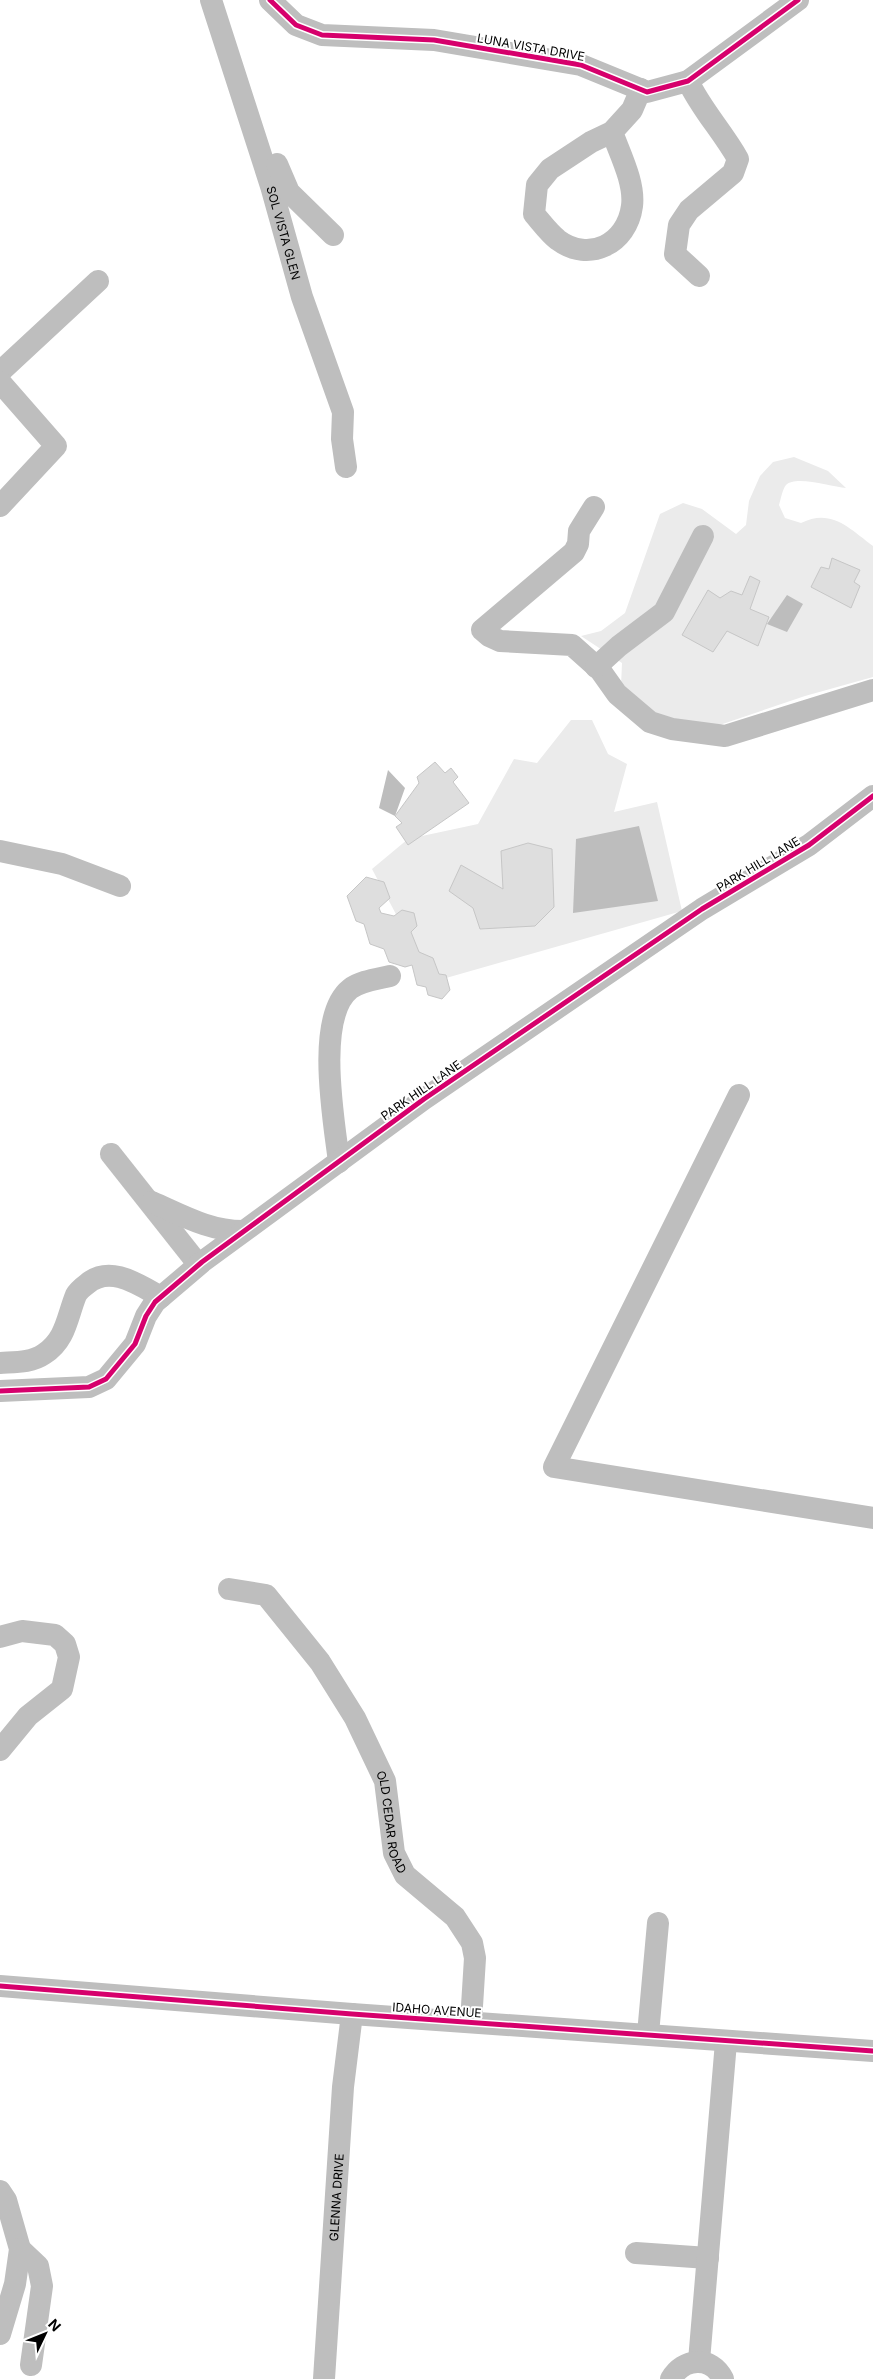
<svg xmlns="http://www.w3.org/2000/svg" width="873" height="2379" font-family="Inter,sans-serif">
<rect width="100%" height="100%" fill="#fff"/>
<path fill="#ebebeb" d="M794,457L828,471L846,488C832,487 796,475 786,485C782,490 781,499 779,505L785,518L801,523C831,508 849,528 873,546V677L805,696L699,732L664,720L621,686L622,663L581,636L601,631L625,613L660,514L683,503L702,509L736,534L746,525L749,501L760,476L773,462Z
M571,720H592L608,754L627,764L614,812L657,802L682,911L432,982L372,869L408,839L478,824L514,759L537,763Z"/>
<path fill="#bdbdbd" d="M787,595L803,604L787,632L767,624Z
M388,770L405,788L395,816L379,808Z
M639,826L658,901L573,913L576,839Z"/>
<path fill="#dedede" stroke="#c6c6c6" d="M832,558L860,570L854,582L860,586L851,608L811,587L821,567L829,569Z
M750,576L760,581L750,609L769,617L758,646L727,631L713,652L682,635L708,590L720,598L731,591L742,595Z
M435,762L445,773L451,768L458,777L453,782L469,803L408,845L396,827L402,823L395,816L419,783L417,777Z
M528,843L552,849L554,907L535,926L480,929L473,908L449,891L461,865L503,889L501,851Z
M366,877L384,882L390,898L379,908L381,913L394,916L402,910L414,913L417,926L411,932L419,952L433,958L439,974L446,975L450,990L442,999L428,995L426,987L417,985L412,965L405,967L389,962L384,949L370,944L364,924L356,921L347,896Z"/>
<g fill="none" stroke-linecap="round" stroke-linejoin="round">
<g stroke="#bebebe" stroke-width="22">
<path id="s1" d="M211,0L271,186L302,297L343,412L342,439L346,467"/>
<path d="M270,0L296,25L322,35L434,40L581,65L647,92L688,81L798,0"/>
<path d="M688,81C701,109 723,132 738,159L733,173L689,210L679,225L675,254L699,276"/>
<path d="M612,132C620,154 635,183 632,206C627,244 589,263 558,240C549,233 541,222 534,214L537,185L550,169L591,142L612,132L632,110L641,89"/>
<path d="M277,164L289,192L333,235"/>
<path d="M0,372L98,281"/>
<path d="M0,382L56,446L0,506"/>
<path d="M594,507L579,531L578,544L574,552L482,630L489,636L500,641L572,645L600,670L617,694L650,722L672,729L725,736L873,690"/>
<path d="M596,667L619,646L664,612L703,536"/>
<path d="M0,851L62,864L120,886"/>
<path d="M739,1095L554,1467L873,1518"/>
<path d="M111,1154L198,1264"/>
<path d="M339,1162C334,1121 315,1017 350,989C360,981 377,979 390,976"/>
<path d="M152,1202C182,1215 209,1231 243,1231"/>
<path d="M0,1363C15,1362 31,1363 44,1354C66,1340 67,1317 76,1295C78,1291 83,1287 87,1284C110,1264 139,1285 161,1297"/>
<path d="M0,1391L89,1387L106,1379L135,1344L146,1316L155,1302L202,1262L424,1099L702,909L809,845L873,796"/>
<path id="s2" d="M229,1589L266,1595L320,1662L355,1718L385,1781L394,1853L405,1875L455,1917L472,1943L475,1958L471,2022"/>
<path d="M0,1637L22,1631L55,1635L65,1644L69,1657L62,1689L28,1716L0,1750"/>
<path d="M0,1986L352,2014L873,2051"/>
<path d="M648,2034L658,1923"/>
<path d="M0,2191L6,2200L20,2249L15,2284L0,2334"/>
<path d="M20,2249L38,2266L42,2286L31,2365"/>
<path d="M636,2253L708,2258"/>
<path d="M699,2361L726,2042"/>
<path id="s3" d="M324,2379L343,2087L352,2014"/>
<path d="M671,2379C683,2358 711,2355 723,2379"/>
</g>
<defs>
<path id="cycleway" d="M270,0L296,25L322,35L434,40L581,65L647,92L688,81L798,0
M0,1391L89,1387L106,1379L135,1344L146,1316L155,1302L202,1262L424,1099L702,909L809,845L873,796
M0,1986L352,2014L873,2051"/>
</defs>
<use href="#cycleway" stroke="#fff" stroke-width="8"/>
<use href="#cycleway" stroke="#d6006c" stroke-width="5"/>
</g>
<g text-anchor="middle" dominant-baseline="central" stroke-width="4" stroke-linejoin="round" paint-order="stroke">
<g font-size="12" fill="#000" stroke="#fff">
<text transform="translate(531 47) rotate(10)">LUNA VISTA DRIVE</text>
<text stroke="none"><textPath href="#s1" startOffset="244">SOL VISTA GLEN</textPath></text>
<text transform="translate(758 864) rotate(-31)">PARK HILL LANE</text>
<text transform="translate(421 1090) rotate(-35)">PARK HILL LANE</text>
<text stroke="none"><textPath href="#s2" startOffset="301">OLD CEDAR ROAD</textPath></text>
<text transform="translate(437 2010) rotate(4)">IDAHO AVENUE</text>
<text stroke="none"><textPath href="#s3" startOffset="182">GLENNA DRIVE</textPath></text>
</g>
</g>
<g transform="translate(45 2334) rotate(47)" stroke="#ffffff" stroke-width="4" paint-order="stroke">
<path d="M0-4L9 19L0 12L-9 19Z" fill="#000000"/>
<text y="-8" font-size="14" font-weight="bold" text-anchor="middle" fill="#000000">N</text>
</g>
</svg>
